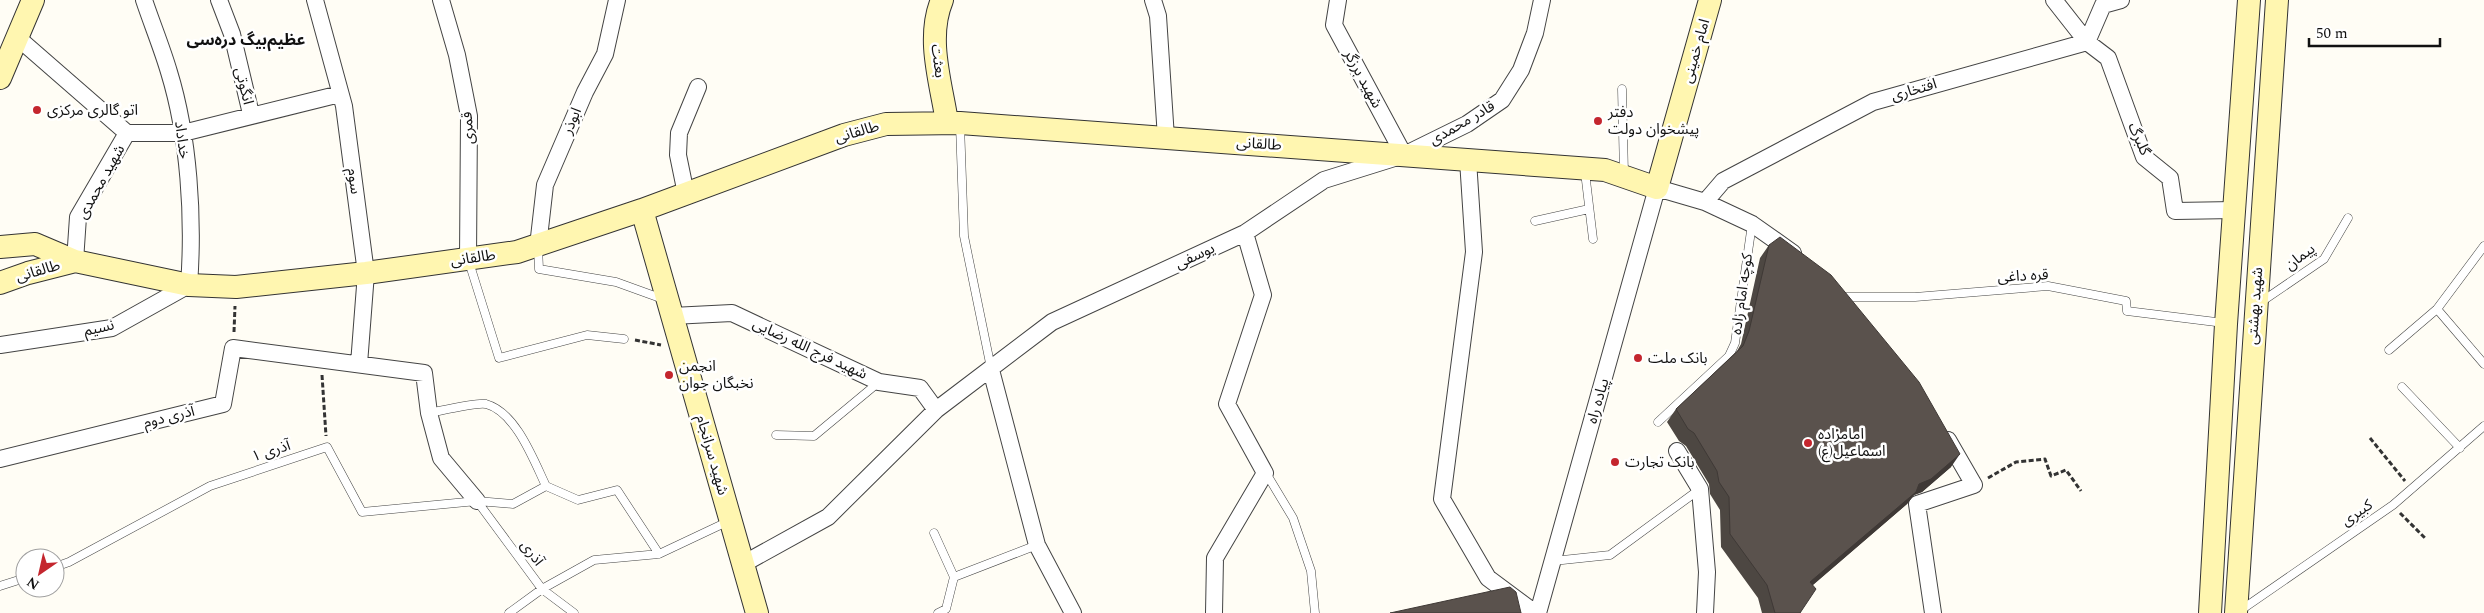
<svg xmlns="http://www.w3.org/2000/svg" width="2484" height="613" font-family="Spectral,'Noto Sans Arabic',serif">
<rect width="100%" height="100%" fill="#fffdf5"/>
<g fill="none" stroke-linecap="round" stroke-linejoin="round">
<defs>
<path id="lane" d="M1622,89L1624,174
M960,125L964,236L991,368
M1585,172L1593,239
M1535,221L1589,209
M538,247L539,269L616,282L663,299
M469,262L499,358L587,335L624,339
M1842,297H1915L2048,286L2126,301L2127,311L2224,323
M2261,302L2324,259L2348,218
M2437,309L2484,364
M2389,350L2437,309L2484,246
M2402,387L2460,448
M429,413C440,411 477,402 486,404C516,412 534,461 546,486
M1658,422L1729,356L1735,343L1752,224
M776,435L814,436L879,382
M1266,473L1293,518L1311,571L1315,613
M477,501L542,589L574,613
M934,533L954,577
M1553,561L1610,555L1700,489
M55,567L69,562L210,486L327,447L362,512L477,501L513,504L546,486L578,500L617,490L659,554
M0,586L25,578
M2241,610L2393,505L2484,426
M509,613L542,589L594,560L659,554L729,521
M938,613L946,609L954,577L1037,545"/>
<path id="street" d="M219,0L232,34L251,114
M315,0L344,106L366,273L359,364
M441,0L457,55L469,116L468,259
M1153,0L1158,16L1166,138
M1338,0L1334,25L1404,155
M2054,0L2087,42L2108,58L2144,157L2170,178L2175,211L2234,210
M18,38L127,133H183L340,94
M1468,160L1474,252L1442,499L1488,578L1535,613
M686,194L678,155L679,133L698,87
M1705,202L1723,181L1873,102L2087,42L2103,5L2121,0
M538,246L545,185L585,92L605,54L617,0
M75,261L78,217L127,133
M672,316L732,313L879,382L920,388L936,410
M0,345L112,328L189,285C194,218 189,137 169,72C162,48 152,24 144,0
M991,370L1037,545L1073,613
M1677,451L1700,489L1707,572L1705,613
M0,459L223,404L233,348L424,373L429,413L441,458L477,501
M743,564L828,517L936,410L1052,322L1245,233L1324,180L1404,155L1467,124L1502,100L1521,70L1535,33L1542,0
M1214,613L1215,558L1265,473L1227,404L1263,295L1245,233
M1538,613L1657,188L1705,202L1752,224L1793,253
M1933,613L1917,504L1974,485L1948,440"/>
<path id="secondary" d="M942,0C926,38 941,83 947,122
M0,78L33,0
M642,210L757,613
M0,247L35,244L75,261L189,285L236,287L366,273L517,252L642,210L844,135L886,124L960,123L1605,170L1657,188L1710,0
M0,283L28,273L75,261
M2210,613L2226,324L2249,0
M2236,613L2277,0"/>
</defs>
<use href="#lane" stroke="#444" stroke-width="9"/>
<use href="#street" stroke="#444" stroke-width="18"/>
<use href="#secondary" stroke="#333" stroke-width="24"/>
<path stroke="#333" stroke-width="3" stroke-dasharray="5 2.5" stroke-linecap="butt" d="M234,332L235,306
M635,340L661,345
M322,375L326,436
M2370,438L2405,481
M1988,478L2016,462L2045,459L2051,476L2066,470L2081,491
M2400,513L2426,539"/>
<use href="#lane" stroke="#fff" stroke-width="8"/>
<use href="#street" stroke="#fff" stroke-width="16"/>
<use href="#secondary" stroke="#fff6b0" stroke-width="22"/>
</g>
<path fill="#4d4742" d="M1769,245L1951,467L1922,492L1914,495L1907,504L1813,585L1800,613H1762L1758,598L1721,547L1720,510L1710,494L1709,484L1686,446L1679,441L1667,422L1676,409L1737,351L1741,344L1760,258Z"/>
<path fill="#3f3936" d="M1960,454L1951,467L1922,492L1914,495L1907,504L1801,595L1810,582L1919,484Z"/>
<path fill="#5a524d" stroke="#3f3936" d="M1780,237L1831,275L1919,382L1960,454L1931,479L1919,484L1916,492L1810,582L1816,589L1800,613H1775L1767,585L1730,534L1729,497L1719,482L1717,471L1694,433L1688,429L1676,409L1743,346L1749,331L1769,245Z
M1510,587L1516,592L1521,613H1390Z"/>
<g fill="#c4262e" stroke="#fff" stroke-width="2">
<circle cx="37" cy="110" r="5"/>
<circle cx="1598" cy="121" r="5"/>
<circle cx="1638" cy="358" r="5"/>
<circle cx="669" cy="375" r="5"/>
<circle cx="1808" cy="443" r="5"/>
<circle cx="1615" cy="462" r="5"/>
</g>
<g text-anchor="middle" dominant-baseline="central" stroke-width="5" stroke-linejoin="round" paint-order="stroke">
<g font-size="15" fill="#111" stroke="#fff">
<text transform="translate(1696 51) rotate(-74)">امام خمینی</text>
<text transform="translate(938 61) rotate(83)">بعثت</text>
<text transform="translate(1363 79) rotate(62)">شهید برزگر</text>
<text transform="translate(244 86) rotate(76)">انگوتی</text>
<text transform="translate(1914 90) rotate(-16)">افتخاری</text>
<text transform="translate(572 121) rotate(-67)">ابوذر</text>
<text transform="translate(1462 123) rotate(-30)">قادر محمدی</text>
<text transform="translate(468 128) rotate(-94)">قمری</text>
<text transform="translate(857 132) rotate(-16)">طالقانی</text>
<text transform="translate(2139 139) rotate(66)">گلبرگ</text>
<text transform="translate(182 140) rotate(82)">خداداد</text>
<text transform="translate(1259 144) rotate(4)">طالقانی</text>
<text transform="translate(354 181) rotate(82)">سوم</text>
<text transform="translate(101 182) rotate(-61)">شهید محمدی</text>
<text transform="translate(1195 256) rotate(-25)">یوسفی</text>
<text transform="translate(2300 257) rotate(-37)">پیمان</text>
<text transform="translate(473 258) rotate(-8)">طالقانی</text>
<text transform="translate(38 271) rotate(-16)">طالقانی</text>
<text transform="translate(2023 276) rotate(-3)">قره داغی</text>
<text transform="translate(1742 294) rotate(-82)">کوچه امام زاده</text>
<text transform="translate(2255 306) rotate(-86)">شهید بهشتی</text>
<text transform="translate(99 328) rotate(-13)">نسیم</text>
<text transform="translate(810 349) rotate(25)">شهید فرج الله رضایی</text>
<text transform="translate(1598 401) rotate(-74)">پیاده راه</text>
<text transform="translate(169 417) rotate(-14)">آذری دوم</text>
<text transform="translate(271 451) rotate(-18)">آذری ۱</text>
<text transform="translate(712 455) rotate(74)">شهید سرانجام</text>
<text transform="translate(2357 513) rotate(-35)">کبیری</text>
<text transform="translate(532 553) rotate(53)">آذری</text>
</g>
<g font-size="15" fill="#111" stroke="#fff" text-anchor="start">
<text x="47" y="110">اتو گالری مرکزی</text>
<text x="1608" y="112">دفتر<tspan x="1608" dy="17">پیشخوان دولت</tspan></text>
<text x="1648" y="358">بانک ملت</text>
<text x="679" y="366">انجمن<tspan x="679" dy="17">نخبگان جوان</tspan></text>
<text x="1818" y="434">امامزاده<tspan x="1818" dy="17">اسماعیل(ع)</tspan></text>
<text x="1625" y="462">بانک تجارت</text>
</g>
<g font-size="16" font-weight="bold" fill="#111" stroke="#fff">
<text x="246" y="40">عظیم‌بیگ دره‌سی</text>
</g>
</g>
<g transform="translate(40 573) rotate(214)"><circle r="24" fill="#ffffff" stroke="#a0a0a0"/>
<path d="M0-4L9 19L0 12L-9 19Z" fill="#c4262e"/>
<text y="-8" font-size="14" font-weight="bold" text-anchor="middle" fill="#111111">N</text>
</g>
<path d="M2309 38v8h131v-8" fill="none" stroke="#111111" stroke-width="2.5"/>
<text x="2316" y="38" font-size="15" fill="#111111" stroke="#ffffff" stroke-width="4" paint-order="stroke">50 m</text>
</svg>
